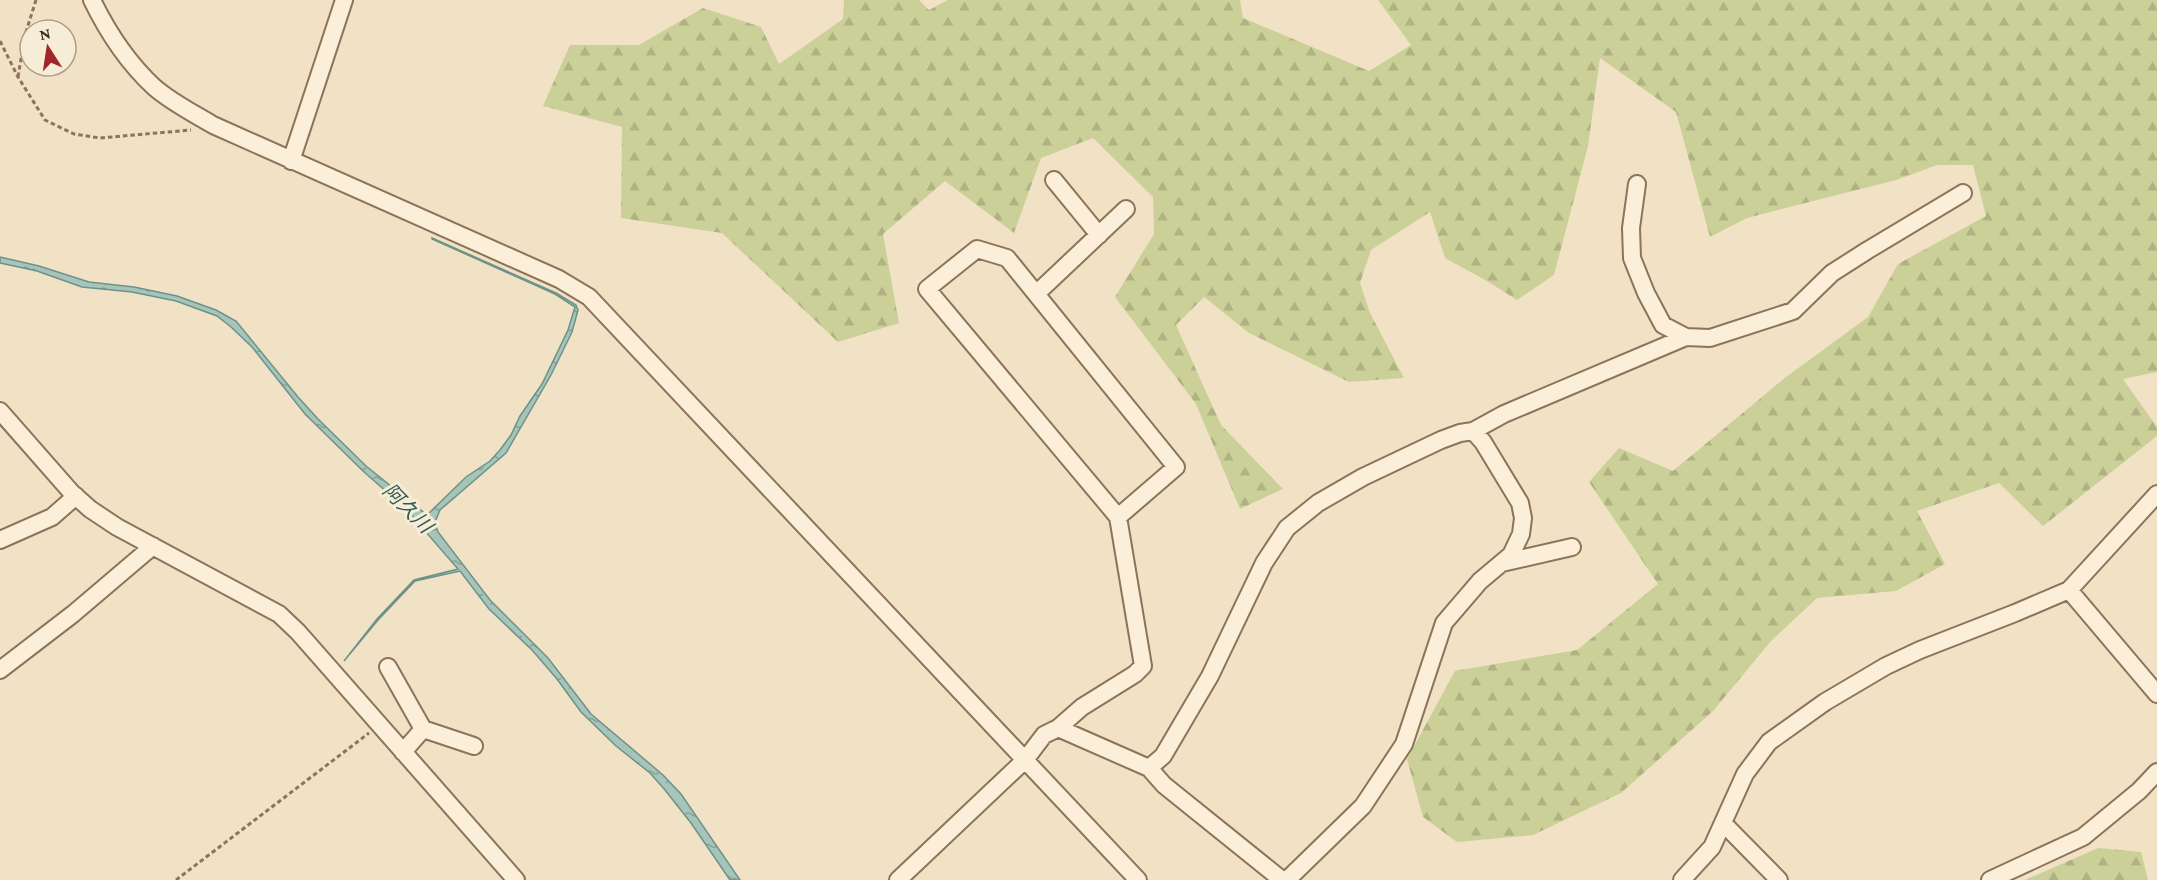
<svg xmlns="http://www.w3.org/2000/svg" width="2157" height="880" font-family="'Crimson Pro','Noto Sans JP',serif">
<defs>
<pattern id="forest-firs" width="22" height="20" patternUnits="userSpaceOnUse" patternTransform="scale(1.5)"><rect width="22" height="20" fill="#cbd098"/><path d="M5 1l3.5 6h-7zM16 11l3.5 6h-7z" fill="#afb383"/></pattern>
<pattern id="water-ripples" width="26" height="14" patternUnits="userSpaceOnUse" patternTransform="scale(1.5)"><rect width="26" height="14" fill="#a6c4ba"/><path d="M2 4q2-2 4 0t4 0M15 11q2-2 4 0t4 0" fill="none" stroke="#889f97"/></pattern>
</defs>
<rect width="100%" height="100%" fill="#f1e2c5"/>
<path fill="url(#forest-firs)" d="M844,0H919L929,10L948,0H1240L1243,18L1369,71L1411,45L1378,0H2157V372L2123,379L2157,427V436L2043,526L1999,483L1917,511L1945,564L1896,591L1817,598L1771,641L1713,711L1621,793L1533,835L1457,842L1423,817L1407,759L1455,671L1577,650L1658,584L1589,482L1619,448L1673,471L1786,377L1868,317L1898,264L1986,216L1973,165H1937L1896,180L1747,218L1710,237L1676,112L1600,58L1588,146L1554,275L1517,300L1487,281L1445,258L1430,212L1371,250L1360,283L1370,313L1404,378L1349,382L1249,333L1204,297L1176,325L1221,425L1283,489L1240,509L1196,404L1115,297L1154,234L1153,197L1093,138L1041,158L1014,233L945,181L883,234L899,323L838,342L722,233L621,218L622,127L543,106L570,45H639L703,8L761,27L779,64L843,19Z
M2098,848L2141,852L2148,880H2025Z"/>
<path fill="url(#water-ripples)" stroke="#6c9388" stroke-width="1.5" d="M432,238L556,293L576,305L578,310L572,332L551,375L506,453L440,510L435,522L438,532L490,600L548,658L591,714L663,775L681,794L740,880H730L691,823L665,790L650,773L616,746L581,712L557,679L532,650L489,609L460,571L415,581L378,620L344,661L377,619L414,580L458,569L406,509L363,471L305,414L252,347L231,327L217,316L176,301L132,292L82,287L37,271L0,263V257L39,266L89,282L134,287L177,296L216,310L236,321L298,397L318,419L366,466L427,515L466,477L490,461L500,450L511,435L520,416L542,384L568,330L575,307L555,294L432,239Z"/>
<g fill="none" stroke-linecap="round" stroke-linejoin="round">
<defs>
<path id="minor" d="M92,0C108,33 127,62 154,87C171,102 193,113 213,125L559,279L589,297L1138,880
M291,161L344,0
M1054,180L1099,235
M1637,184L1631,228L1632,258L1646,293L1663,325L1686,337
M1036,294L1126,209
M0,411L72,493L90,509L117,527L279,614L298,632L516,880
M1473,431L1504,414L1686,337L1710,338L1793,311L1832,273L1868,250L1963,193
M0,540L52,517L76,496
M1502,563L1572,547
M2069,590L2157,694
M388,667L423,729L474,746
M0,670L73,614L153,546
M1058,728L1082,707L1135,674L1143,666L1118,517L1176,467L1007,258L977,249L927,289L1118,517
M403,752L423,729
M1149,768L1164,785L1282,880
M1723,823L1779,880
M898,880L1025,760L1044,735L1058,728L1149,768L1163,756L1210,676L1264,563L1287,528L1318,503L1363,477L1441,440L1460,433L1473,431L1483,442L1520,503L1523,518L1521,534L1511,555L1480,581L1444,623L1404,744L1363,806L1287,880
M1682,880L1712,847L1745,774L1769,742L1825,702L1886,666L1920,650L2015,613L2069,590L2157,494
M1990,880L2083,837L2139,791L2157,772"/>
</defs>
<use href="#minor" stroke="#8d7359" stroke-width="20"/>
<path stroke="#8d7359" stroke-width="3" stroke-dasharray="4.5 3" stroke-linecap="butt" d="M0,41L18,77L45,120L74,134L100,138L191,130
M18,77L25,35L36,0
M176,880L369,733"/>
<use href="#minor" stroke="#fbefd9" stroke-width="16"/>
</g>
<g text-anchor="middle" dominant-baseline="central" stroke-width="6" stroke-linejoin="round" paint-order="stroke">
<g font-size="20" font-style="italic" fill="#2d5c58" stroke="#f7ecd5">
<text transform="translate(408 508) rotate(45)">阿久川</text>
</g>
</g>
<g transform="translate(48 48) rotate(348)"><circle r="28" fill="#f7ecd5" stroke="#ac9f8c" stroke-width="1.5"/>
<path d="M0-4.5L10 22L0 15L-10 22Z" fill="#9f262b"/>
<text y="-9" font-size="16" font-weight="bold" text-anchor="middle" fill="#3c2c1e">N</text>
</g>
</svg>
